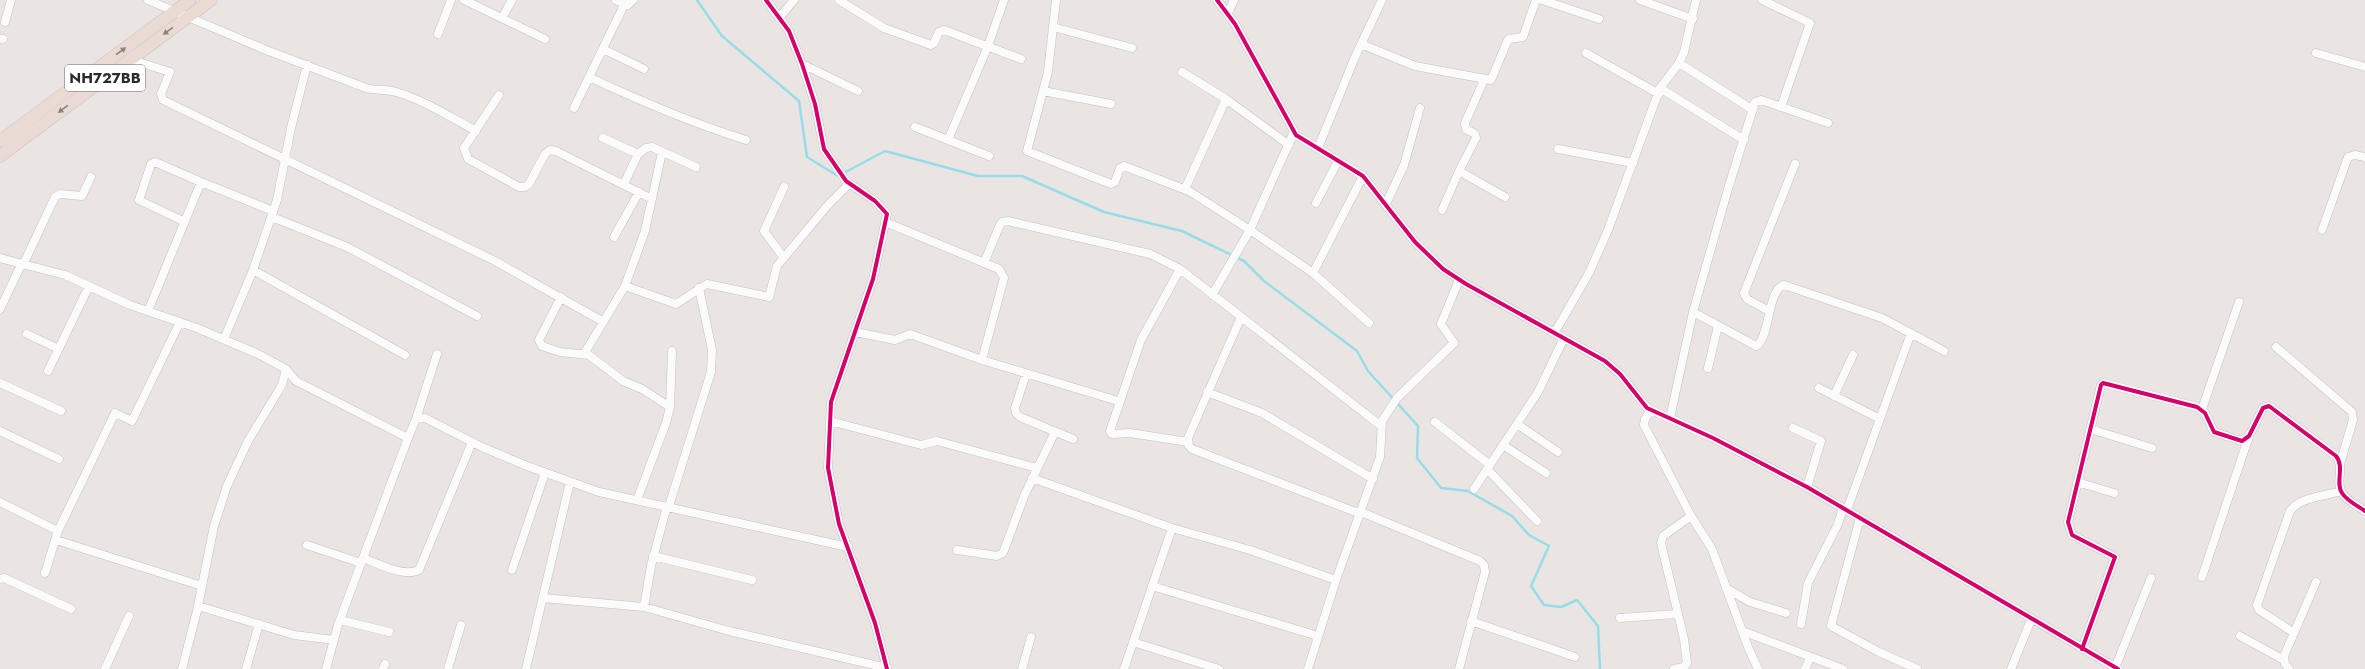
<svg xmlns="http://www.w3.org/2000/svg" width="2365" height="669" font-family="Jost,sans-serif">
<rect width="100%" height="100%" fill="#eae5e2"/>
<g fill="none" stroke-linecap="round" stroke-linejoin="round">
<path stroke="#97dde9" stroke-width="2.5" d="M697,0L722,36L799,101L807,157L838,176L885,151L978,176H1022L1104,212L1182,231L1244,261L1264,281L1357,351L1368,371L1418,426L1417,458L1441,488L1468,491L1512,516L1529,535L1549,546L1531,586L1544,605L1561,607L1577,600L1598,626L1600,669"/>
<defs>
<path id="minor" d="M148,0L266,50L366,88C376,91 388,89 396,92C424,100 450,117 476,131
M464,0L545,39
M616,0L628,5L633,0
M766,0L789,31L802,64L815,104L824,149L846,181L875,201L887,214L873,279L831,402L828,468L839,524L875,623L887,669
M839,0L884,28L931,45L934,43L939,32L944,30L1021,59
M1056,0L1048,72L1027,151L1111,184L1115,182L1120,168L1124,166L1189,191L1250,230L1313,273L1369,323
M1217,0L1235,24L1296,135L1363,176L1415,242L1443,269L1466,284L1605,361L1620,374L1647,408L1713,438L1807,487L2118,669
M1542,0L1599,19
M1640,0L1693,19
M1762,0L1810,23L1781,107
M1228,13L1234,0
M502,18L512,0
M779,18L794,0
M5,22L11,0
M1053,27L1132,48
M438,34L451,0
M0,39H3
M1361,44L1415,66L1491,80L1507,42L1509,39L1523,37L1536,0
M603,49L644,69
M1586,53L1659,94
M2316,53L2365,67
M129,59L170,72L161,94L163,100L495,261L602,321
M1679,63L1753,110
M802,64L858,91
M1182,72L1226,99L1289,145
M589,77C640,101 692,123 746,140
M1660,88L1744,140
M1043,91L1111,104
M499,95L464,148L468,159L519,187H525L529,184L545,154L550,150L556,151L652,199
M574,108L624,5
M915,127L989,156
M603,138L638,154L646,148L652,147L696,167
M948,140L988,46L1004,0
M1318,148L1355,57L1382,0
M1558,149L1633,163
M1459,171L1505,197
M624,184L638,154
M784,187L764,231L784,258
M1185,189L1226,99
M1316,203L1338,161
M1386,204L1404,165L1420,108
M1442,210L1459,171L1476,138L1475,134L1466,129L1465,123L1484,80
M272,217L347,247L477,316
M185,222L139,200L151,164L155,162L201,182
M885,222L999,269L1004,278L982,360
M2322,230L2348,157L2355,155L2365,157
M614,237L639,192
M0,258L65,275L130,305L197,328L258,354L286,369L282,385L248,441L227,486L214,526L197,611L182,669
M984,263L999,227L1002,222L1008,221L1150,254L1180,269L1381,426
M23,265L55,197L60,194L82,196L91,177
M1180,269L1141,340L1110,431L1112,434L1130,433L1188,442
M253,270L405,355
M1313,273L1363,176
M625,286L676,304L707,284L769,297L777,266L827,206L849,184
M1212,295L1250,230L1294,132
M561,297L539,340L542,346L560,352L589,355L623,381L642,389L670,407
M0,309L21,265
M148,311L201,182L273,211
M1769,311L1747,299L1744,293L1795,164
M1693,312L1756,346C1770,340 1767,289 1784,285L1882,318L1944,351
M1241,317L1188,438L1189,446L1192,449L1361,514
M855,332L895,340L910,334L982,360L1118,401
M1555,332L1589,273L1608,230L1660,88L1679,63L1684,52L1696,0
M27,334L59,349
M224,339L253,270L277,200L291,128L307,65
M2276,347L2352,412L2353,420L2340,464
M584,354L625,286L645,231L662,152
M1708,368L1718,326
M286,369L296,381L408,438L416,419L425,418L482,447L527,466L599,492L848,547
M48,371L89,286
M1026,374L1015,408L1016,413L1020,417L1073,439
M0,383L61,411
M1819,388L1880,419
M1207,392L1262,413L1373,479
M1834,396L1853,355
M2202,409L2239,302
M1651,410L1645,419L1644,425L1691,516L1712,549L1748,647L1758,669
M1670,418L1693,312L1728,189L1755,102L1761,100L1828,123
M416,419L437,354
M830,421L921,445L937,441L1037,468
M1435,422L1490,465
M1517,424L1558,452
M1793,428L1821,441L1807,487
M2090,429L2152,448
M0,431L59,459
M408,438L363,558C377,563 404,578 419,570L472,442
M1503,445L1546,473
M1487,469L1537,521
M1032,478L1172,528L1250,550L1336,580
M2077,482L2114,493
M1474,489L1538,392L1564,338
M637,500L666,423L670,407L672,351
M0,502L58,531
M669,506L711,372L712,350L699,288
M1847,510L1911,333
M1361,512L1480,561L1484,565L1485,572L1459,669
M1860,518L1831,626L1879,652L1917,669
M56,540L202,586
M307,545L361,563
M957,550L997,556L1003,553L1025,494L1055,432
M653,556L752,580
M512,570L545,473
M45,573L58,531L115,413L132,421L180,322
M2202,577L2249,436
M0,579L4,578L71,609
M1152,586L1318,636
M1726,588L1750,602L1786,613
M543,598L644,607L729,631L887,668
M198,606L294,635L334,640
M644,607L651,566L667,506
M1620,618L1676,614
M340,620L389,632
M1471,621L1575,657
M1801,624L1808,583L1838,524L1843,508
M1742,631L1843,669
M2294,633L2259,610L2257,605L2290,511C2300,497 2325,496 2341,491
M2240,636L2284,660
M1133,642L1219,669
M2082,649L2115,557L2072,535L2068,522L2101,385L2103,383L2197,407L2205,413L2214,432L2242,441L2249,436L2263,408L2269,406L2336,456C2345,467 2335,483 2342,493C2347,501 2358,506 2365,511
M2115,668L2151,578
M105,669L129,616
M246,669L259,624
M326,669L338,625L363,558
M383,669L385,664
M448,669L461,625
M526,669L570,482
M1022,669L1031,637
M1124,669L1172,528
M1308,669L1336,580L1380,457L1382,421L1397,398L1454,343L1441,324L1459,280
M1674,669L1684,667L1687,663L1684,639L1661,543L1663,536L1691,516
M1805,669L1810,658
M2011,669L2031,620
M2289,669L2285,664L2284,656L2316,582"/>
<path id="highway" d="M0,141L190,0
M0,156L211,0"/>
</defs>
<use href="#minor" stroke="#c3c2c2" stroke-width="9"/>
<use href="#highway" stroke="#c5c3c2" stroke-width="13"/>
<use href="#minor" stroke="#fcfbfb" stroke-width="8"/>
<use href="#highway" stroke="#e9dbd4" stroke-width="12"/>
<defs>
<path id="cycleway" d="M766,0L789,31L802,64L815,104L824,149L846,181L875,201L887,214L873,279L831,402L828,468L839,524L875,623L887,669
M1217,0L1235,24L1296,135L1363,176L1415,242L1443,269L1466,284L1605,361L1620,374L1647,408L1713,438L1807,487L2118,669
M2082,649L2115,557L2072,535L2068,522L2101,385L2103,383L2197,407L2205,413L2214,432L2242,441L2249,436L2263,408L2269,406L2336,456C2345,467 2335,483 2342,493C2347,501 2358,506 2365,511"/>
</defs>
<use href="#cycleway" stroke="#fff" stroke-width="6"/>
<use href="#cycleway" stroke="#d6006c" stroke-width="4"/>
</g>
<defs><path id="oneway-solid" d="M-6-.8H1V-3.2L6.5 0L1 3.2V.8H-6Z"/></defs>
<g fill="#8a8380">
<use href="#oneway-solid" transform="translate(168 31) rotate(144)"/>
<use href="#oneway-solid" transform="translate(121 51) rotate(-36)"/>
<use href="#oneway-solid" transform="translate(63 109) rotate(143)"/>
</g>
<g text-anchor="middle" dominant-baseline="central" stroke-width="4" stroke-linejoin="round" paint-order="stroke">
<rect fill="#fff" stroke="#6b6b6b" stroke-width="1" x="65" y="65" width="80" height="26" rx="3"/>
<g font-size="15" font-weight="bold" fill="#2b2b2b">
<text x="105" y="78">NH727BB</text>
</g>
</g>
</svg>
